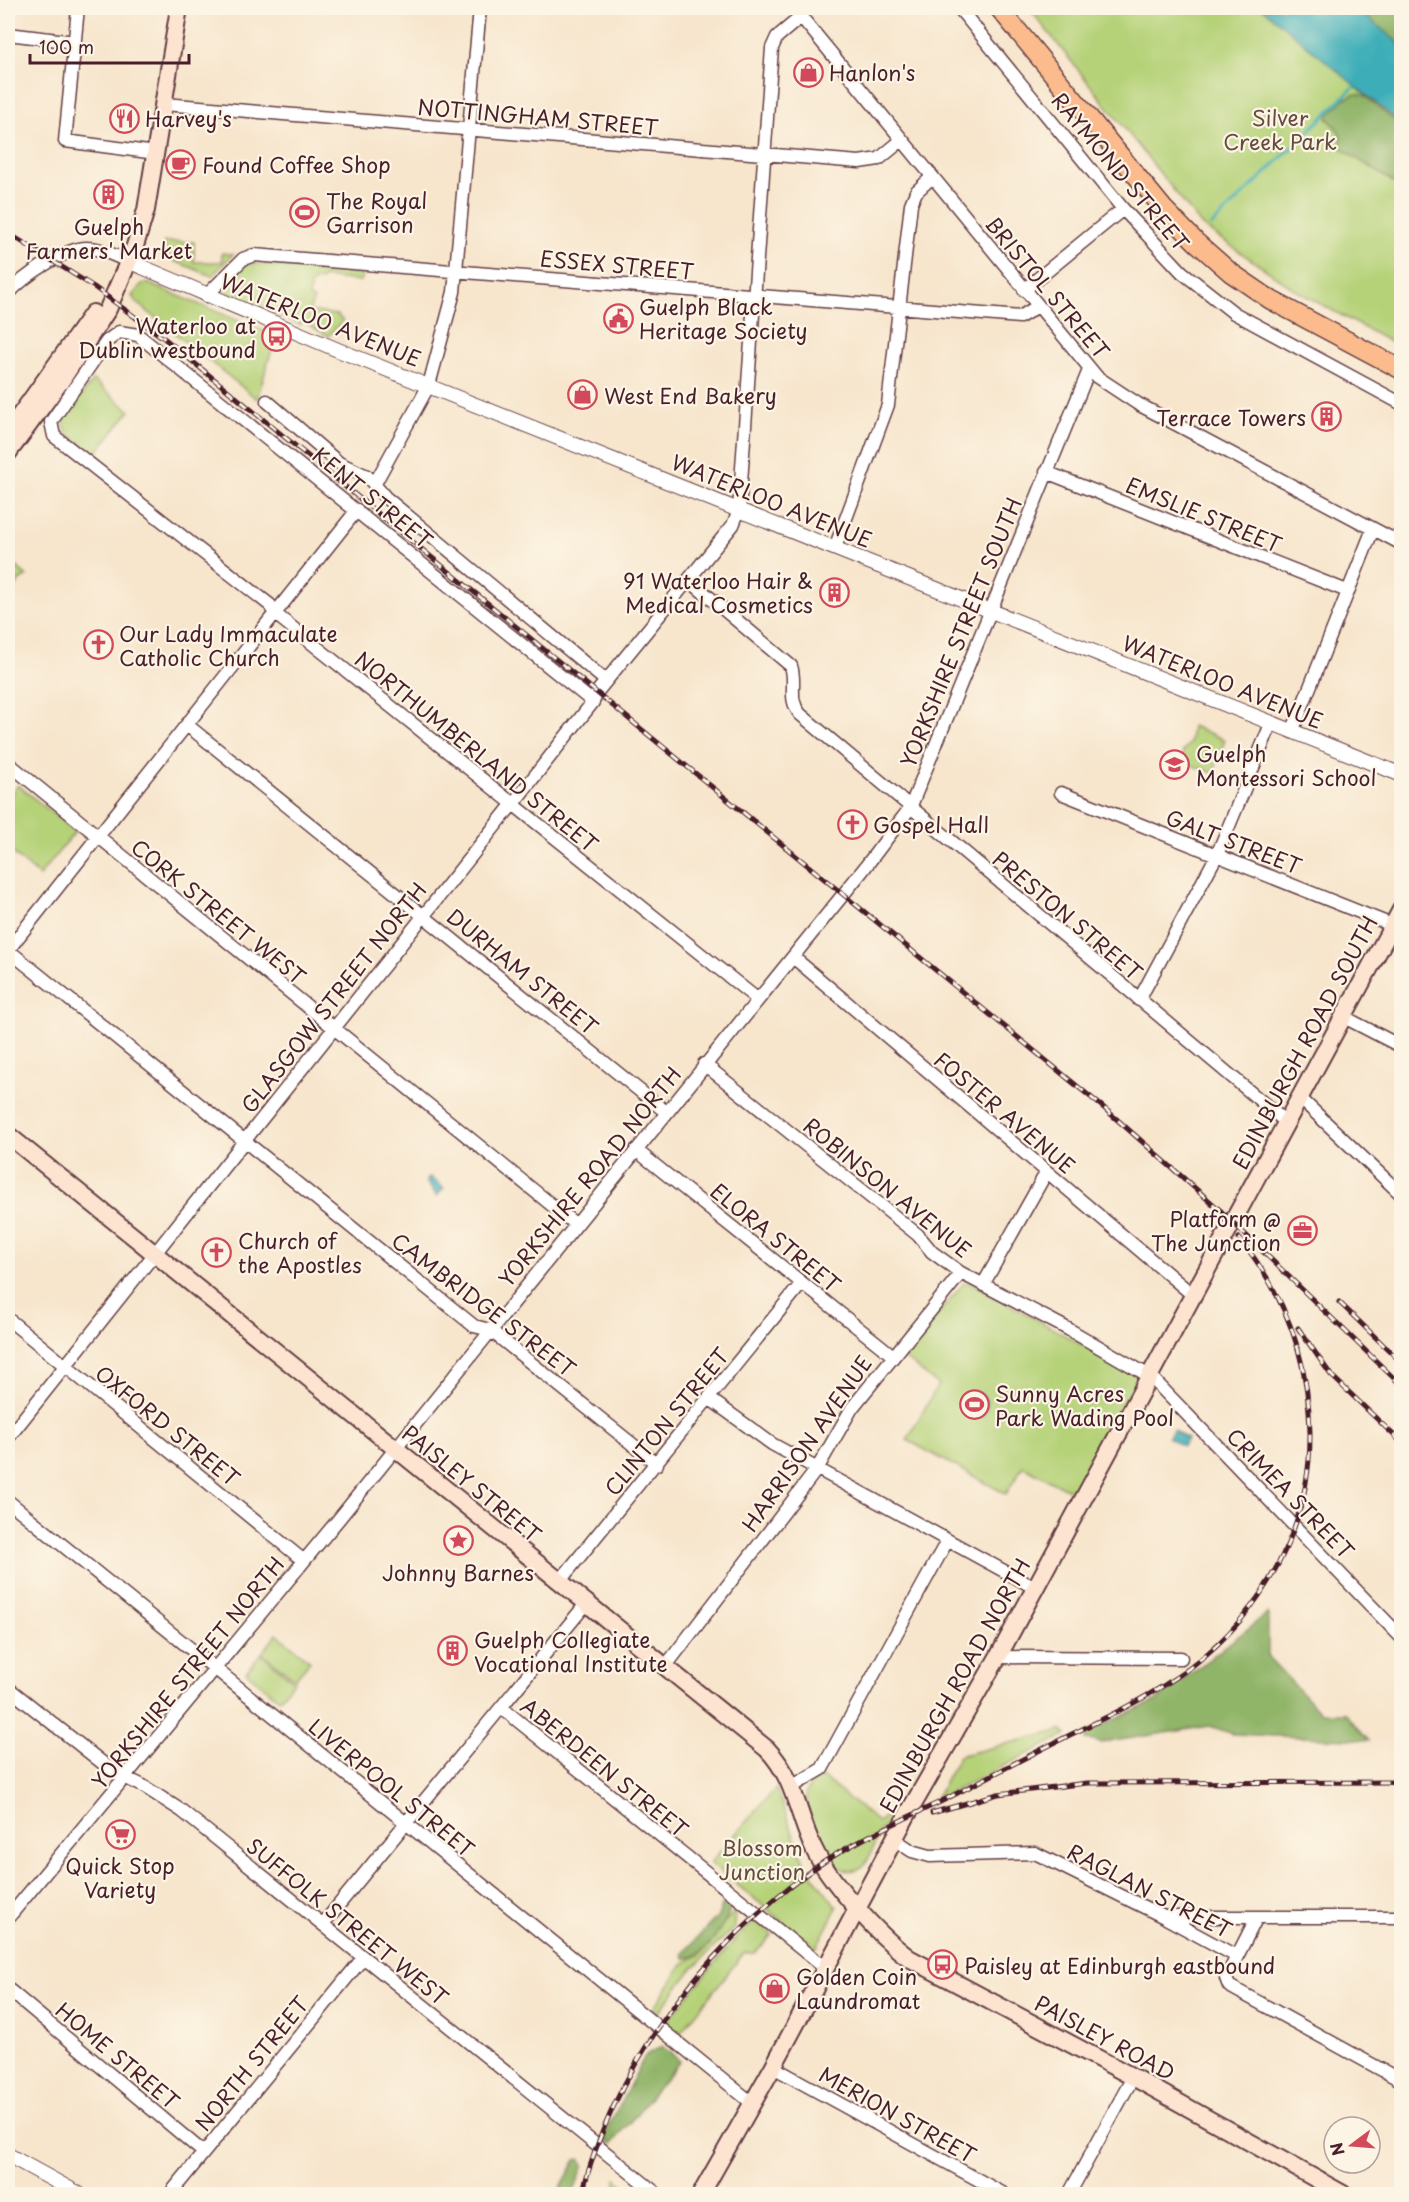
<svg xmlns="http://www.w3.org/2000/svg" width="1409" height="2202" font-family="'Playpen Sans',sans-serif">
<rect width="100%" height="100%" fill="#fcf5e5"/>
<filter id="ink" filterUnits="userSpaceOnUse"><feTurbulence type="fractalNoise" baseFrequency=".0167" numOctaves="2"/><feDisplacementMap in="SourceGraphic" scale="12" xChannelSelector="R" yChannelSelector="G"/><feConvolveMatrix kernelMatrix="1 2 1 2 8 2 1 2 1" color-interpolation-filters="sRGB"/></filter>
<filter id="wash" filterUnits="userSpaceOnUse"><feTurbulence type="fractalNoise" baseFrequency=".008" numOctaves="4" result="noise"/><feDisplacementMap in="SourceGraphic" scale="24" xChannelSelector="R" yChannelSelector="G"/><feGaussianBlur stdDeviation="1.35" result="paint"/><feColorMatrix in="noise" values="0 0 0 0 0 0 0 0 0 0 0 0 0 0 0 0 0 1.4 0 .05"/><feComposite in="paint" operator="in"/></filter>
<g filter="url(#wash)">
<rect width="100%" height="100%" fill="#f7e5cc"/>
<path fill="#b5d278" stroke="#807852" stroke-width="1.5" d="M1029,8H1401V348L1297,291L1202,226Z
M164,242H194V262H222V253L233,254L212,276L162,256Z
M251,263L363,274L360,281L323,277L321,281L316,280L310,285L309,297L314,299L309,311L337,315L343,321L328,336L302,321L301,325L228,295L227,286L243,266Z
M147,283L276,336L257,399L136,302L132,296L142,284Z
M93,380L130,411L94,455L66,432L63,421Z
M8,559L27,576L19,581L14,591L8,587Z
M1192,726L1225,740L1213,773L1182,762L1183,751L1190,743Z
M18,785L75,832L39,876L8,849V797Z
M964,1283H971L1138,1376L1074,1493L1023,1466L1006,1494L907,1440L938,1385L902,1356Z
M277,1634L310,1661L295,1679L262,1653Z
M261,1654L294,1681L279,1699L246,1672Z
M1062,1730L1066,1735L934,1801L959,1756Z
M822,1777L878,1822L907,1800C903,1807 899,1814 894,1820C890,1825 883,1825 880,1831C874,1841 871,1862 860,1868C827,1885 807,1815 806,1792L811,1784Z
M776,1788L805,1865L837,1907L816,1948L710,1863Z
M736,1911L735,1927L693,1968L658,2013L653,2010L682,1964L699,1955L710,1944L717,1929Z
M756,1920L772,1935L755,1953H744L677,2037L664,2025L735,1939Z
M616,2179L635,2194H613Z"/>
<path fill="#90b468" stroke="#6d6a4a" stroke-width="1.5" d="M1356,8H1401V45Z
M1355,94L1364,95L1401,127V187L1342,149L1340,133L1327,117L1344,99Z
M1268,1613V1657L1321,1713H1345L1369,1740L1233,1734L1210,1726L1101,1743L1086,1739L1088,1732L1157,1700Z
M723,1904L731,1908C724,1925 705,1959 684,1958L683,1953L718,1916Z
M662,2046L680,2061L612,2144L603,2137L645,2056Z
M580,2159L584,2164L573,2194H557L576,2160Z"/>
<path fill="#3eaeb8" stroke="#446672" stroke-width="1.5" d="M1262,8H1356L1401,45V124Z
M430,1177L444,1188L437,1196L426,1182Z
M961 1405a13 13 0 1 1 26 0a13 13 0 1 1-26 0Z
M1173,1430L1187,1439L1183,1446L1168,1438Z"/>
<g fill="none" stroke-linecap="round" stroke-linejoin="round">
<path stroke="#3eaeb8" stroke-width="3" d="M1211,226L1358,83"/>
</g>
</g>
<g filter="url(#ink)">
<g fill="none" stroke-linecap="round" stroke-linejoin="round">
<defs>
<path id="minor" d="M78,8L65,141L156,153
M794,8L1097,377L1138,404L1402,544
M959,8L1123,209L1182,272L1234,313L1402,404
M8,34L75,42
M164,104L859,162L879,159L902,140
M1024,290L1123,209
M8,294C22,278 65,247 88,248C101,248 115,256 128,261
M206,296L243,259L254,255L1020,317L1038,306
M267,401L339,463L367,476L385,497L606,681
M1046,472L1347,591
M374,485L429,385L454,292L480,8
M835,548L888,405L911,204L916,192L932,177
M690,581L791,666C797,684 787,698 800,714L1287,1123
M593,702L138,335L119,332L107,341L51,422L54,436L270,605L274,613L757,999
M187,725L666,1112
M1292,732L1373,529
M8,763L575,1224
M1061,793L1392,925
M8,950L474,1326L490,1330L657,1464
M8,950L357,510
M793,957L1194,1296
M1139,1000L1217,855L1271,724
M1344,1017L1402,1047
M704,1064L918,1235L932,1252L961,1273L1068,1329L1151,1377L1402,1638
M1300,1098L1402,1195
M636,1150L892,1355
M984,1283L1046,1173
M8,1319L304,1561
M710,1399L772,1444L1035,1588
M8,1438L519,796L593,702L597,692L733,525L739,510L772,48L777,37L802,16
M8,1501L752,2103
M559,1582L802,1283
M998,1657L1181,1658
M665,1667L817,1469L852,1408L961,1273
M8,1688L114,1772L143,1786L182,1811L657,2194
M502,1708L825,1968
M793,1786L822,1769L947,1541
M894,1839L912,1851L930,1856L1035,1853L1164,1917L1236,1956
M1166,1917H1402
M1257,1917L1226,1978L1229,1986L1402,2081
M8,1918L338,1520L863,870L910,808L1089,370
M323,1924L586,1604
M8,1989L203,2152
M773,2067L1004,2194
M170,2194L363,1958
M1069,2194L1133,2077"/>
<path id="tertiary" d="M128,261L338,350L1402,775
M8,2155L79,2194"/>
<path id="secondary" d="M8,432L93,313
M8,453L63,378L108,309L135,246L146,210L179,8
M8,1135L767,1749C795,1778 797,1813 813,1847C828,1880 879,1936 909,1958L1133,2077L1343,2194
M701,2194L773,2067L906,1817L998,1657L1402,908"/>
<path id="primary" d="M999,8L1163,208L1196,242L1230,272L1271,300L1402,370"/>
</defs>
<use href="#minor" stroke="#643d43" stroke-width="15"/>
<use href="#tertiary" stroke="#643d43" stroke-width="16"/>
<use href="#secondary" stroke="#643d43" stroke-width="20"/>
<use href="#primary" stroke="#643d43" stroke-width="21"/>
<use href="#minor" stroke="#fff" stroke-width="12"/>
<use href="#tertiary" stroke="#fff" stroke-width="14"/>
<use href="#secondary" stroke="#fde4d1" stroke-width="16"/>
<use href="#primary" stroke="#fbbb8c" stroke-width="18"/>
<defs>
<path id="rail" d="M8,233L94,287L165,339L1104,1108L1222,1212L1402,1386
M1339,1302L1402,1363
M1298,1328L1331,1375L1402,1443
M932,1813L998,1794L1087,1783L1402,1782
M582,2194C614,2069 698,1956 801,1878C843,1846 892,1825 940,1802C981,1781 1022,1759 1064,1738C1107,1717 1152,1696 1191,1667C1264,1611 1311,1526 1310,1433C1309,1360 1286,1295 1239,1238"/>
</defs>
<use href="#rail" stroke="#4a1f2b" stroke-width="5"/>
<use href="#rail" stroke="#fcf5e5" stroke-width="3" stroke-dasharray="9" stroke-linecap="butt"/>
</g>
</g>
<defs>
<symbol id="shop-ring" viewBox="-11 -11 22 22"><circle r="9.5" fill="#fcf5e5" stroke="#d1495b" stroke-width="1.5"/><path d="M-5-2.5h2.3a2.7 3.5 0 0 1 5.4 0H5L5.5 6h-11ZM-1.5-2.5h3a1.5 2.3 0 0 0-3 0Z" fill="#d1495b"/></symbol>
<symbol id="restaurant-ring" viewBox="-11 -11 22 22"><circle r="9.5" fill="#fcf5e5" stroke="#d1495b" stroke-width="1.5"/><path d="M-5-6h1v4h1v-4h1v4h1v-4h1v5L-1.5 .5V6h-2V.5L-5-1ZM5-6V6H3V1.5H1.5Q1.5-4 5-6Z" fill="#d1495b"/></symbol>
<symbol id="cafe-ring" viewBox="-11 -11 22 22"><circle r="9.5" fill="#fcf5e5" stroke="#d1495b" stroke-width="1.5"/><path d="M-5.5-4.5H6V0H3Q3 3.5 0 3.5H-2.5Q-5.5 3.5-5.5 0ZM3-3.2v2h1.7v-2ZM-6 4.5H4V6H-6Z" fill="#d1495b"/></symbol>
<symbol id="building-ring" viewBox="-11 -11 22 22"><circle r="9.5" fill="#fcf5e5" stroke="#d1495b" stroke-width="1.5"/><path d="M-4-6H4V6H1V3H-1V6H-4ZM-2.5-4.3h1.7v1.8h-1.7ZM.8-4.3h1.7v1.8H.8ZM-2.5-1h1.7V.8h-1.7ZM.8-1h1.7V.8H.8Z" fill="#d1495b"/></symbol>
<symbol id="stadium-ring" viewBox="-11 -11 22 22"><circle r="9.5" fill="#fcf5e5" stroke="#d1495b" stroke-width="1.5"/><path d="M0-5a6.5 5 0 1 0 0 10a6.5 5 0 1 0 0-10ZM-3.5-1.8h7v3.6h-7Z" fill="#d1495b"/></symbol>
<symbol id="civic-ring" viewBox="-11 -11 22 22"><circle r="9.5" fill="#fcf5e5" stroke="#d1495b" stroke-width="1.5"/><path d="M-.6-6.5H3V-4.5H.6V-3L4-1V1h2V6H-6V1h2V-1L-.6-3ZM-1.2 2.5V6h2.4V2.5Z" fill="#d1495b"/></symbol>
<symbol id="bus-ring" viewBox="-11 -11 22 22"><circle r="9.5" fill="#fcf5e5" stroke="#d1495b" stroke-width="1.5"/><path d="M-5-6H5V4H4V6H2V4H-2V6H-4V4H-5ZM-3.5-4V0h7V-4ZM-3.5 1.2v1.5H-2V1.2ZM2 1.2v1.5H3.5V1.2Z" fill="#d1495b"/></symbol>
<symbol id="church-ring" viewBox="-11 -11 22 22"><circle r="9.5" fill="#fcf5e5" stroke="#d1495b" stroke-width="1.5"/><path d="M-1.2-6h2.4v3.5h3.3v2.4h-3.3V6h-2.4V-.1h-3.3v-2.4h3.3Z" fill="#d1495b"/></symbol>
<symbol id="school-ring" viewBox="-11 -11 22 22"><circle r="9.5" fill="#fcf5e5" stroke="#d1495b" stroke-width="1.5"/><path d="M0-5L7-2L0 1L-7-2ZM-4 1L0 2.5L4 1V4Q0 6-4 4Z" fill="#d1495b"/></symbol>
<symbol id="office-ring" viewBox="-11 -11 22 22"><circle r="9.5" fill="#fcf5e5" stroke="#d1495b" stroke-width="1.5"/><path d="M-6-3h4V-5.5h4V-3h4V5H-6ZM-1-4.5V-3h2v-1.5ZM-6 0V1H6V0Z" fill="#d1495b"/></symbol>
<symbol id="sight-ring" viewBox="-11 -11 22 22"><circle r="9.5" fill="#fcf5e5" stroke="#d1495b" stroke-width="1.5"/><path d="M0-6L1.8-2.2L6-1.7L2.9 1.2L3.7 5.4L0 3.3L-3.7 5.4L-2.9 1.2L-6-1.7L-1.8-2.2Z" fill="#d1495b"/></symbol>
<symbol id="supermarket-ring" viewBox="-11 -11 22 22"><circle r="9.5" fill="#fcf5e5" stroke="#d1495b" stroke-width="1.5"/><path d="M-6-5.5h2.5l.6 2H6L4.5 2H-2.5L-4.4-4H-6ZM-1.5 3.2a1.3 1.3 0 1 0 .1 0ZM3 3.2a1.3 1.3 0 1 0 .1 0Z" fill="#d1495b"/></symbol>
</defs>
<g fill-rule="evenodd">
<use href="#shop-ring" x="792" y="56" width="33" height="33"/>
<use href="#restaurant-ring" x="108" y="102" width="33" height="33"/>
<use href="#cafe-ring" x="164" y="148" width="33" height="33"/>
<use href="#building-ring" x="92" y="178" width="33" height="33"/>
<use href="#stadium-ring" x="288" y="196" width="33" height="33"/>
<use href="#civic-ring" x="602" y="302" width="33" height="33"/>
<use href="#bus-ring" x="260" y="320" width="33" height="33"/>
<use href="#shop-ring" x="566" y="378" width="33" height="33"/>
<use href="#building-ring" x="1310" y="400" width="33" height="33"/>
<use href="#building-ring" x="818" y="576" width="33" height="33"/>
<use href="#church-ring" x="82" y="628" width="33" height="33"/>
<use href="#school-ring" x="1158" y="748" width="33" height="33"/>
<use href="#church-ring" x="836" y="808" width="33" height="33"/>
<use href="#office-ring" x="1286" y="1214" width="33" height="33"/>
<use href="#church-ring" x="200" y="1236" width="33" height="33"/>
<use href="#stadium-ring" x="958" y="1388" width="33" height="33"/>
<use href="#sight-ring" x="442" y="1524" width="33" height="33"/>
<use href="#building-ring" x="436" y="1634" width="33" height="33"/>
<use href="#supermarket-ring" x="104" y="1818" width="33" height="33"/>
<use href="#bus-ring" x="926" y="1948" width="33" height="33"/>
<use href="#shop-ring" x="758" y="1972" width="33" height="33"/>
</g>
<g text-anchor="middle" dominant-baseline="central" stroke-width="4.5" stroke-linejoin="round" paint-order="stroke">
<g font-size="21" fill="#4a1f2b" stroke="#fcf5e5" text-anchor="start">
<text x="829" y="72">Hanlon's</text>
<text x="145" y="118">Harvey's</text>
<text x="202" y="164">Found Coffee Shop</text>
<text x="326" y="200">The Royal<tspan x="326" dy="24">Garrison</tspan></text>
<text x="109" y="226" text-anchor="middle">Guelph<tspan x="109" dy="24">Farmers' Market</tspan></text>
<text x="639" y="306">Guelph Black<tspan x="639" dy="24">Heritage Society</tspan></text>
<text x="256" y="325" text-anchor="end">Waterloo at<tspan x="256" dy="24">Dublin westbound</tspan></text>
<text x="604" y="395">West End Bakery</text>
<text x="1306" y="417" text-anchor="end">Terrace Towers</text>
<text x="813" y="580" text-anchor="end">91 Waterloo Hair &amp;<tspan x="813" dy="24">Medical Cosmetics</tspan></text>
<text x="119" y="633">Our Lady Immaculate<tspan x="119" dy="24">Catholic Church</tspan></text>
<text x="1196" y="753">Guelph<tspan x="1196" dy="24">Montessori School</tspan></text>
<text x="873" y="824">Gospel Hall</text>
<text x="1281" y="1218" text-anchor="end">Platform @<tspan x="1281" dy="24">The Junction</tspan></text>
<text x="238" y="1240">Church of<tspan x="238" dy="24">the Apostles</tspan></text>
<text x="995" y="1393">Sunny Acres<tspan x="995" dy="24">Park Wading Pool</tspan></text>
<text x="458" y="1572" text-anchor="middle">Johnny Barnes</text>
<text x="474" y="1639">Guelph Collegiate<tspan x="474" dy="24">Vocational Institute</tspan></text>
<text x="120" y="1865" text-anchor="middle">Quick Stop<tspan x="120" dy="24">Variety</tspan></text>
<text x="964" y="1965">Paisley at Edinburgh eastbound</text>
<text x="796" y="1976">Golden Coin<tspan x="796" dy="24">Laundromat</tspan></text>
</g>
<g font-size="21" fill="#4a1f2b" stroke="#fcf5e5">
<text transform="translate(538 116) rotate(5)">NOTTINGHAM STREET</text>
<text transform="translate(1121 171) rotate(50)">RAYMOND STREET</text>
<text transform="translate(617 264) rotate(5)">ESSEX STREET</text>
<text transform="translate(1048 287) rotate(50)">BRISTOL STREET</text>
<text transform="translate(321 319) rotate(22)">WATERLOO AVENUE</text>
<text transform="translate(373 497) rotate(39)">KENT STREET</text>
<text transform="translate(772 500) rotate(22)">WATERLOO AVENUE</text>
<text transform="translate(1204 514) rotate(22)">EMSLIE STREET</text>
<text transform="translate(960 632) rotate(-68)">YORKSHIRE STREET SOUTH</text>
<text transform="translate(1223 681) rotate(22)">WATERLOO AVENUE</text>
<text transform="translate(477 751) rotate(39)">NORTHUMBERLAND STREET</text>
<text transform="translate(1234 841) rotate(21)">GALT STREET</text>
<text transform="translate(219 911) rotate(39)">CORK STREET WEST</text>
<text transform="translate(1068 915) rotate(40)">PRESTON STREET</text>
<text transform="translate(523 971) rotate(39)">DURHAM STREET</text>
<text transform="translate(333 997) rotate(-52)">GLASGOW STREET NORTH</text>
<text transform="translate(1304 1042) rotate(-62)">EDINBURGH ROAD SOUTH</text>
<text transform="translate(1005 1112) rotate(40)">FOSTER AVENUE</text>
<text transform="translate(589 1176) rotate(-51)">YORKSHIRE ROAD NORTH</text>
<text transform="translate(888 1187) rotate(39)">ROBINSON AVENUE</text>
<text transform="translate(776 1237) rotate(39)">ELORA STREET</text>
<text transform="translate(484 1304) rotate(37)">CAMBRIDGE STREET</text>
<text transform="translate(666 1421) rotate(-51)">CLINTON STREET</text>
<text transform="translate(168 1425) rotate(39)">OXFORD STREET</text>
<text transform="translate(806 1443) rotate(-55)">HARRISON AVENUE</text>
<text transform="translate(472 1483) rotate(39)">PAISLEY STREET</text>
<text transform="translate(1291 1493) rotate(46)">CRIMEA STREET</text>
<text transform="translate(187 1672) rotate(-51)">YORKSHIRE STREET NORTH</text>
<text transform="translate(954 1685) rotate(-61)">EDINBURGH ROAD NORTH</text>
<text transform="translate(605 1767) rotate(39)">ABERDEEN STREET</text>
<text transform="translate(392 1787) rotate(39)">LIVERPOOL STREET</text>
<text transform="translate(1150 1890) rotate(27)">RAGLAN STREET</text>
<text transform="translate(348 1921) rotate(39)">SUFFOLK STREET WEST</text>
<text transform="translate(1105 2037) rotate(28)">PAISLEY ROAD</text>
<text transform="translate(118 2055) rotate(40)">HOME STREET</text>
<text transform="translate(251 2063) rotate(-51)">NORTH STREET</text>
<text transform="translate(898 2114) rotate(29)">MERION STREET</text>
</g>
<g font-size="21" fill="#654c3e" stroke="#fcf5e5">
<text x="1280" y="117">Silver<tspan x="1280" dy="24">Creek Park</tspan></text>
<text x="762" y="1847">Blossom<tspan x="762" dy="24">Junction</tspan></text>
</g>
</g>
<rect width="1409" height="2202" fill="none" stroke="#fcf5e5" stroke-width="30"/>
<g transform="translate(1352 2145) rotate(254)"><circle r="28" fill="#fcf5e5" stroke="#b59f9b" stroke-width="1.5"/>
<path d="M0-4.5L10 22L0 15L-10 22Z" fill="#d1495b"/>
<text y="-9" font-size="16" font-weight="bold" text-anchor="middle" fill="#4a1f2b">N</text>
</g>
<path d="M30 54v9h159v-9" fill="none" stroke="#4a1f2b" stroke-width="3"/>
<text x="39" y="54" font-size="18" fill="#4a1f2b" stroke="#fcf5e5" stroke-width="4.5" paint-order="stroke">100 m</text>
</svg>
